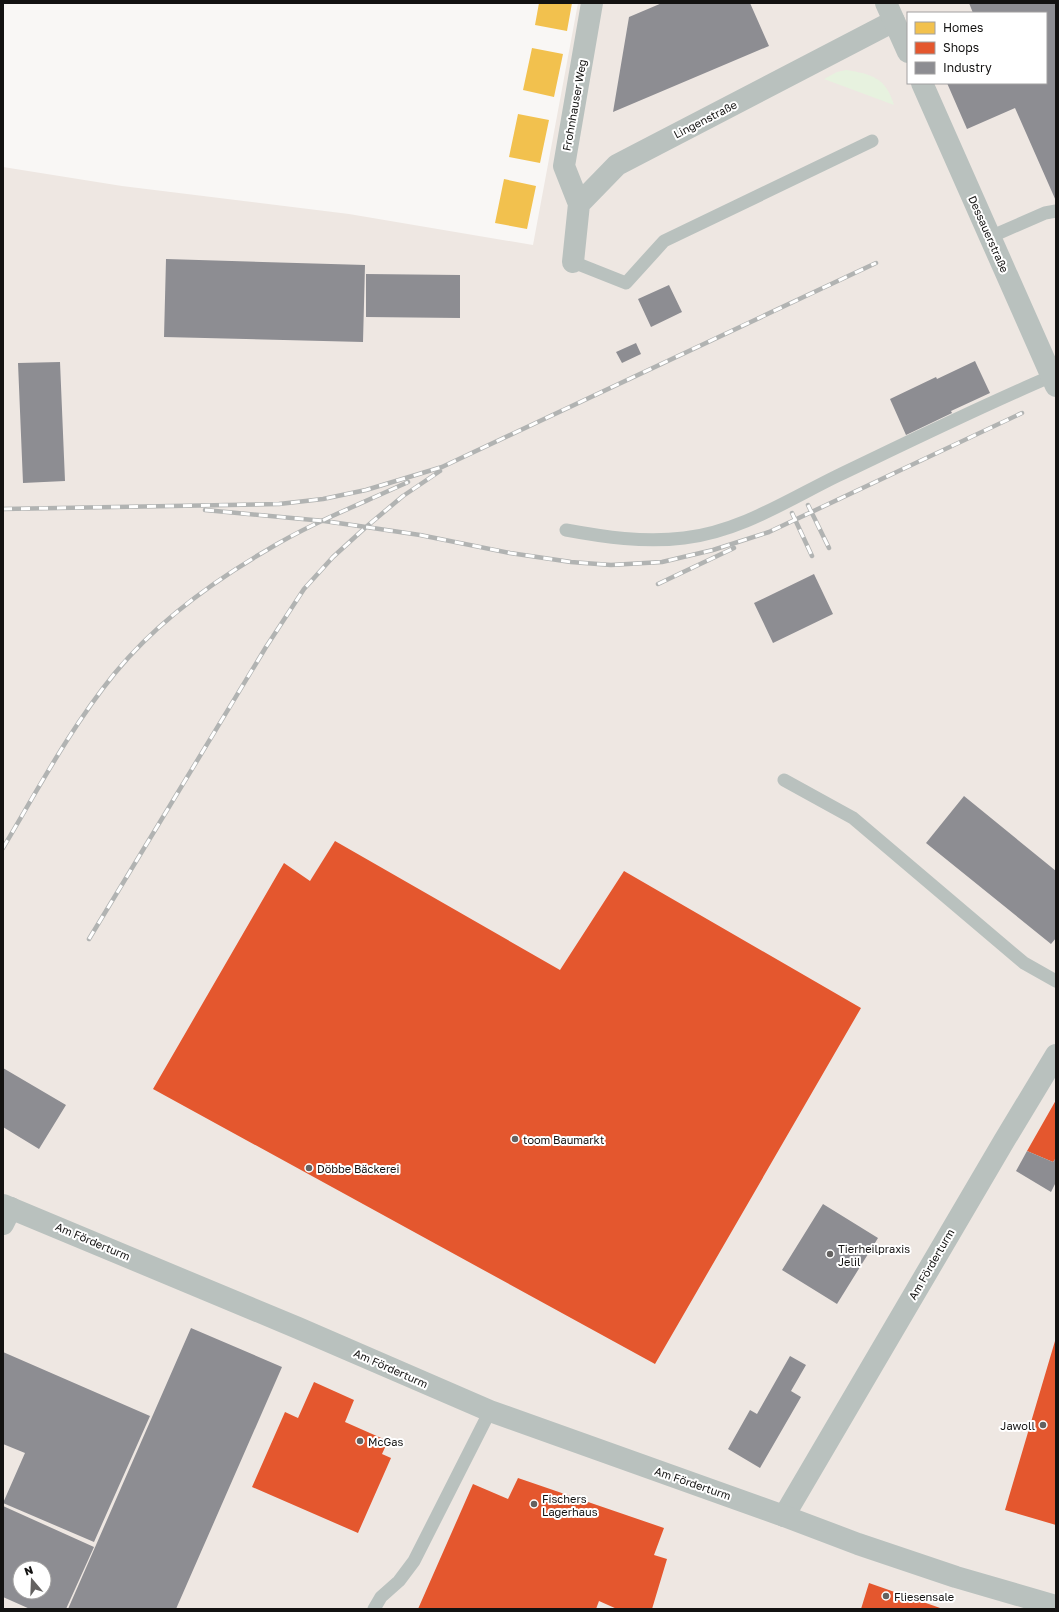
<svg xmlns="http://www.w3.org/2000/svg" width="1059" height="1612" font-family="'Golos Text',sans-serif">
<rect width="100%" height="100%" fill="#f9f7f5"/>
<path fill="#eee7e2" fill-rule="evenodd" d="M578,3H1056V1609H3V167L122,186L349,214L533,245ZM908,13H1046V83H908ZM20,1568H44V1592H20Z"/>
<path fill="#e7f2df" d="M846,70C872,74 886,78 894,105L824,79L837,72Z"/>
<path fill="#f2c14e" d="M539,3H572L567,31L535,25Z
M532,48L563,54L554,97L523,90Z
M518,114L549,120L540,163L509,157Z
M504,179L536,186L527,229L495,223Z"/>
<path fill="#e4572e" d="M335,841L560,970L624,871L861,1008L655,1364L153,1089L284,863L310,881Z
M1056,1100V1158L1053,1162L1027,1151Z
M1055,1341H1056V1525L1005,1510Z
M314,1382L354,1400L345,1422L388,1441L382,1454L391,1458L358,1533L252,1487L285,1412L298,1418Z
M518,1478L664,1528L654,1555L667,1559L652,1609H617L599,1601L596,1609H418L473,1484L508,1499Z
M869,1583L943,1609H861Z"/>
<path fill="#8d8d92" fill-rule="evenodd" d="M662,3H750L769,46L613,112L629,17Z
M969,3H1056V201L1015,108L967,129L947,83H1046V13H973Z
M166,259L365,265L363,342L164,337Z
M366,274L460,275V318L366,317Z
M669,285L682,312L651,327L638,299Z
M636,343L641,354L622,363L616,352Z
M975,361L990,393L951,411L952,413L906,435L890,399L936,377L937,379Z
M60,362L65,481L23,483L18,363Z
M814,574L833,614L773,643L754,603Z
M964,796L1056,871V938L1051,944L926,843Z
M3,1068L66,1105L39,1149L3,1127Z
M1027,1151L1053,1162L1056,1158V1182L1051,1192L1016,1171Z
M823,1204L878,1238L837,1304L782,1270Z
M191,1328L282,1367L176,1609H68Z
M3,1352L150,1416L94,1542L3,1503L25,1453L3,1444Z
M790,1356L806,1365L791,1391L801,1397L760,1468L728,1449L750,1410L757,1414Z
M3,1506L94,1547L66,1609H30L3,1597ZM20,1568H44V1592H20Z"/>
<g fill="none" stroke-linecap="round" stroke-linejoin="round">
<path stroke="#b9c1be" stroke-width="13" d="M990,237L1045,213L1056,211
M573,262L626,283L664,241L872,141
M566,530C604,537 644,543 684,538C739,532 788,500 837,476C908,442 979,407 1052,376
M784,780L853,818L1024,963L1056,981
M374,1609L381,1597L399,1581L414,1561L490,1411"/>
<path stroke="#b9c1be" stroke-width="22" d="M579,204L564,166L592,3
M573,262L579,204L617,165L894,21
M3,1224L11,1208
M784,1516L1004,1141L1056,1055"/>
<path stroke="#b9c1be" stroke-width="22" d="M886,3L908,52
M922,83L1056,386
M3,1205L298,1328L490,1411L784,1516L858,1544L956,1577L1056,1606"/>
<defs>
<path id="rail" d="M808,505L829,548
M3,509L279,504L323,499L366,490L442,467L876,263
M205,510L324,521L366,527L420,535L510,553L571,562L611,565L662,562L713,550L769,532L1022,413
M792,513L812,556
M658,584L734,548
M3,848C38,789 71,727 115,673C155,624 212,582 267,550C311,523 361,504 408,482
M89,939L266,647L304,589L333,557L366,527L403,496L440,471"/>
</defs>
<use href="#rail" stroke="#b1b3b2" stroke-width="4.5"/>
<use href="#rail" stroke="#fff" stroke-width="3" stroke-dasharray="9" stroke-linecap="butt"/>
</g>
<g fill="#646261" stroke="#fff" stroke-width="1.5">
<circle cx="515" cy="1139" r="4"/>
<circle cx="309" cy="1168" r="4"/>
<circle cx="830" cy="1254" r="4"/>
<circle cx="1043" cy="1425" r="4"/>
<circle cx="360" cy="1441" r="4"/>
<circle cx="534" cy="1504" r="4"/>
<circle cx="886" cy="1596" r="4"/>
</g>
<g text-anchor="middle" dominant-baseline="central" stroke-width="4" stroke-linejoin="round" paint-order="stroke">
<g font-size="11" fill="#131211" stroke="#fff">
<text transform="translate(574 105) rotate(-80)">Frohnhauser Weg</text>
<text transform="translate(705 119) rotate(-27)">Lingenstraße</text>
<text transform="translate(989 234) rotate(66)">Dessauerstraße</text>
<text transform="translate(93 1241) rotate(23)">Am Förderturm</text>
<text transform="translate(931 1264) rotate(-60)">Am Förderturm</text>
<text transform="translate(391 1368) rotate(24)">Am Förderturm</text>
<text transform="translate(693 1483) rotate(19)">Am Förderturm</text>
</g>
<g font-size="11" fill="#131211" stroke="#fff" text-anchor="start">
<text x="523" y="1139">toom Baumarkt</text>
<text x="317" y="1168">Döbbe Bäckerei</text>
<text x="838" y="1248">Tierheilpraxis<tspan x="838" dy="13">Jelil</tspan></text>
<text x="1035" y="1425" text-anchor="end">Jawoll</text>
<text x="368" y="1441">McGas</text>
<text x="542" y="1498">Fischers<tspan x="542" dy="13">Lagerhaus</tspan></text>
<text x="894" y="1596">Fliesensale</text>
</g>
</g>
<rect width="1059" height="1612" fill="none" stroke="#131211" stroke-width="8"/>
<rect x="907" y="12" width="140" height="72" fill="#ffffff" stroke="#a1a0a0"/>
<rect x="915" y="22" width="20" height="12" fill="#f2c14e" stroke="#a1a0a0"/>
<text x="943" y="32" font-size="12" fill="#131211">Homes</text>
<rect x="915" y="42" width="20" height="12" fill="#e4572e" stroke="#a1a0a0"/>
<text x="943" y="52" font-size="12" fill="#131211">Shops</text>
<rect x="915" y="62" width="20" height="12" fill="#8d8d92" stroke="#a1a0a0"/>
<text x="943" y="72" font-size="12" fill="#131211">Industry</text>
<g transform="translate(32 1580) rotate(341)"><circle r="19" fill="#ffffff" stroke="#a1a0a0"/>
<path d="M0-3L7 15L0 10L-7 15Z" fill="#646261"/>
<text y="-6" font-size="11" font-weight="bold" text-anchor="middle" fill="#131211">N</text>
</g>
</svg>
